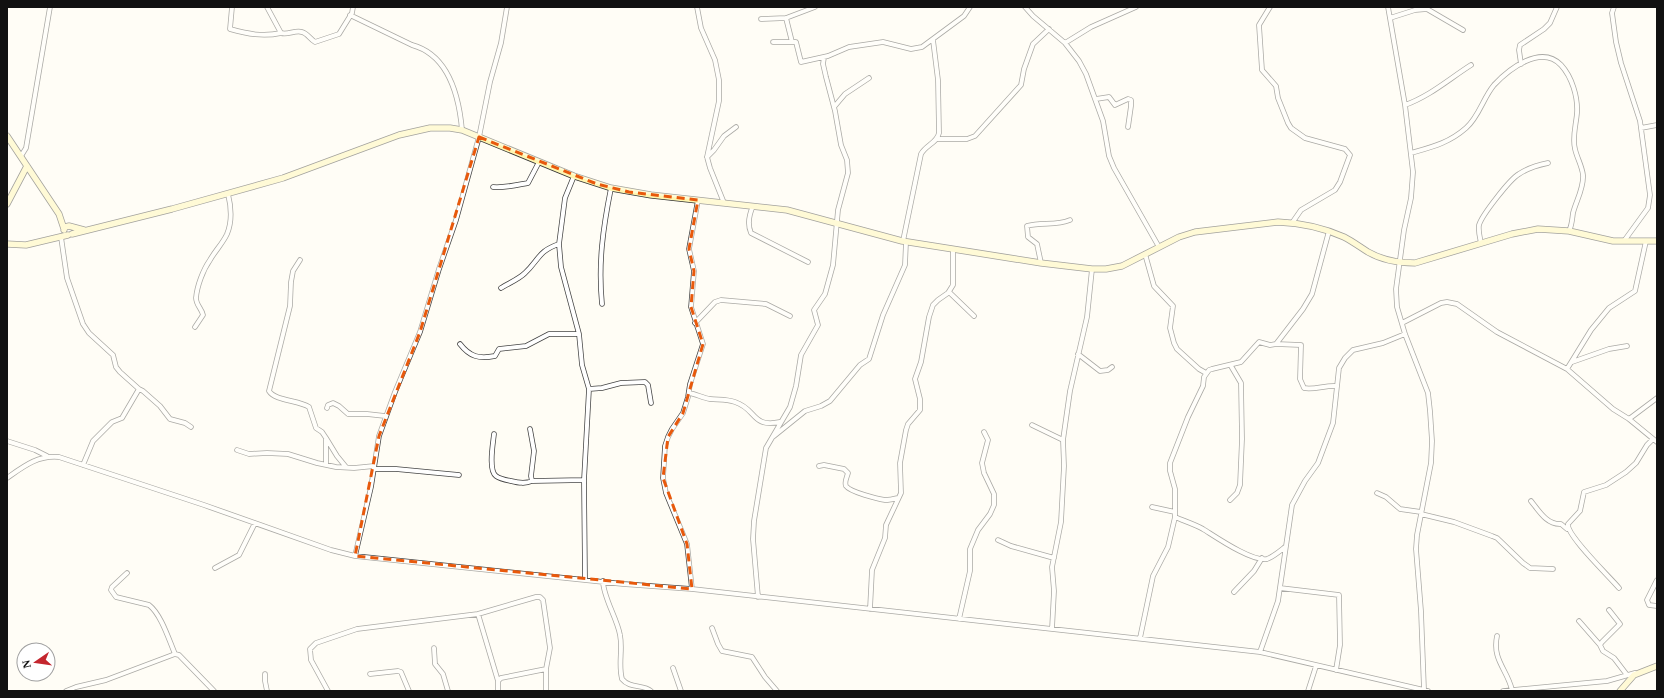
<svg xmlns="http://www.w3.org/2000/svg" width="1664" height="698" font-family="'Times New Roman',serif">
<rect width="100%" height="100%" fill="#fffdf5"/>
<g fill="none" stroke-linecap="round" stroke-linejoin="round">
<defs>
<path id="street" d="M232,7L230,29C248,34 263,37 281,33
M267,7L281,33C288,35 295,30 302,32C307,33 310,39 315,42L339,34L352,13L353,7
M697,7L701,28L715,60L719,80V101L707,157L710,168L724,203
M1025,7L1033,16L1065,43L1079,61L1086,74L1103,121L1109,156L1114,168L1159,247
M1270,7L1259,25L1262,70L1276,86L1278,98L1288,123L1291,128L1305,138L1345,149L1350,155L1340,182L1335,190L1301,210L1292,223
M1388,7L1405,105L1413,172L1411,198L1404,230L1396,289L1397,307L1405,334L1428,393L1430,411L1432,441L1431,463L1417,535L1416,549L1421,611L1424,690
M1614,7L1612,13L1616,42L1621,63L1640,121L1650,195L1648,208L1624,241
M350,15L412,45C449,55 459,96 462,130
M786,18L792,42
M1390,18L1415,10L1427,9L1463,30
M761,19L786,18L815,7
M773,42H796L801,62L828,56L849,47L883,42L911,49L922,47L964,16L970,7
M1065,43L1091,27L1136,7
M1521,64L1519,50L1520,45L1544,29L1550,23L1557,7
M1096,99L1109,97L1115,105L1128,99L1131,100V106L1128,127
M1405,105C1430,96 1449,79 1471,65
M834,107L845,94L869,78
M1641,128L1657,125
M937,139H967L975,136L1021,85L1024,69L1033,44L1049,29
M1411,153C1432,147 1449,143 1466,128C1479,117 1483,98 1494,85C1509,69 1541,44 1561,65C1572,77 1578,97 1577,113C1576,125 1572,138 1575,149C1577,158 1582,166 1583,175C1584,188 1576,201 1573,213C1572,220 1572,225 1569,231
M21,156L26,148L50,7
M707,157L714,150L724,136L736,127
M574,176L565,198L559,244L561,267L579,334L582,365L589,389L584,480L585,579
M493,187C505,188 517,185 528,183L539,162
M753,206C749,215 747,224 751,233L808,262
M61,237L67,278L83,324L89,333L113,355L116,367L120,372L139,389L122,418L112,422L93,441L83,465
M903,241L921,154C926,145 937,143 939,133L938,80L933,40
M1481,243C1480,238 1478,231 1479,225C1482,215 1510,179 1519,174C1528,168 1538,165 1548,163
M1145,254L1154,286L1173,306L1170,328L1174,343L1177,349L1199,369L1206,373
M300,260L293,271L291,282L290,306L269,391C275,401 299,400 309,407L316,428L322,432L326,438V465
M1041,263L1037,244L1028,237L1027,226C1042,222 1056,226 1070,220
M501,288C509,283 519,279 525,273C539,260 538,251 559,244
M949,292L974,316
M602,304C598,263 603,228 611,188
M695,323L715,302L721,300L766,304L790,316
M1402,323L1441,303L1447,302L1457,304L1497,332L1567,369L1613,409L1629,419L1657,442
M195,327L203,315C202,309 196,305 196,298C197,286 203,270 210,260C215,251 223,243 227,234C232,222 231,206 228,194
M460,344C470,357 479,359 495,356L499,349L526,346L549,334H579
M1276,344L1301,345L1300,379L1304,388C1314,390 1326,385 1336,386
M1078,354L1100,371L1108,370L1112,367
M1572,362L1609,349L1627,346
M1567,369L1591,330L1609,308L1635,291L1646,241
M139,389L143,391L160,406L170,419L185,423L191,427
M589,389L602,388L621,383L645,382L648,385L651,403
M689,393C696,394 703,398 710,399C718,400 726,399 735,402C757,409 751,428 780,422
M327,408L328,405L333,403L339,406L348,414H367L385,416
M1629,419L1657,398
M1032,425L1063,440
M530,429L534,451L531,476L532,481L584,480
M494,434C493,444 488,470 496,476C500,479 506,480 511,481C519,483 525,484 532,481
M774,436L805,411L821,406L830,401L860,365L869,359L883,315L905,265L906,242
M326,438L337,456L346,467
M7,441L35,450L47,456
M237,450L249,454L267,453L288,454L317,463L336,467L354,468L374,466
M819,466L824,465L844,469L848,473C847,477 844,482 846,486C850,492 878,499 885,500C889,500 894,499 898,498
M374,469H396L459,475
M7,478C24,466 38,455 59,457L204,505L331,550L355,556L623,584L692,589L1260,652L1428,691
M1377,493L1386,497L1400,509L1421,512
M1230,500L1237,493L1240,485L1242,439L1241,383L1231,366
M1531,501C1539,511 1547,525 1561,524L1567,529
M1152,507L1175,512
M1421,514L1454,522L1492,536L1497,538L1523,563L1530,568L1553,569
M1175,517C1184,521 1194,524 1203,529C1216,537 1252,562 1267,559C1273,557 1280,551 1285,547
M998,540L1011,546L1054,558
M355,556L371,487L379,436L395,392L420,332L439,269L456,220L479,137L490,82L501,43L507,7
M215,568L239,555L255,523
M127,573L112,587L111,590L116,597L149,605C161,614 169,640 175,654
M1657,580L1647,600L1649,605L1657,606
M603,581C603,597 617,618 620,635C623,650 618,664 622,679C630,689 643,684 651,691
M1280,588L1339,595L1340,645L1336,670
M1619,588C1609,576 1566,535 1568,524L1580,511L1584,492L1606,485L1626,472L1636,463L1647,445L1653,439
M692,589L687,544L666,493L663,478L665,446L668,437L672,429L683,413L688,397L690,384L703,344L691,307L694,271L689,249L698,200
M1234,592L1254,571L1262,558
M758,597L753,539L754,521L766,448L790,407L796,386L801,355L818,325L814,310L825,294L833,265L838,210L848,173L847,160L841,145L835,111L826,77L823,64L824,57
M870,609L872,570L885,538L886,525L901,493L900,463L906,430L908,424L920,410V399L915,379L921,362L929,317L933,305L938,300L948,293L953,285V249
M1609,610L1620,624L1602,642L1600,645L1603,651L1614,658L1627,675
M478,614L498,681
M959,619L970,571V549L978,530L990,514L994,505V494L984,473L982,463L988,440L984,432
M1579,621L1600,645
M712,628L718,644L722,651L752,657L765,677L777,691
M1052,629L1054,591L1052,567L1061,522L1064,466L1063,440L1070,391L1087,317L1092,269
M1497,636C1492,660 1507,669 1512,690
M1140,638L1153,576L1168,547L1175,517V489L1170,471V463L1188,417L1203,386L1204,377L1209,370L1212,369L1241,362L1259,342L1270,345L1276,344L1303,309L1312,294L1329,231
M434,648L435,664L443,674L448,691
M1260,652L1278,601L1292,505L1305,481L1318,463L1333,423L1339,368L1345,358L1353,350L1383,343L1405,334
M673,668L681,691
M265,674V681L267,691
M370,674L398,671L401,672L409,691
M66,691L76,687L106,680L175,654L179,655L214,691
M328,691L311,660L310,649L316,643L357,629L478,614L536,597H540L543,600L550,648L546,669V691
M498,691V681L501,678L546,669
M1308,691L1316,666
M1503,691L1607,681L1635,673"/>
<path id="secondary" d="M7,136L59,214L64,229
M7,204L27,166
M64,230L65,227L69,226L84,230
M72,234L172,209L283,178L399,135L430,128H450L462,130L574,176L611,188L651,195L787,210L902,241L1041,263L1092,269H1106L1122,266L1179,237L1195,232L1278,222C1301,223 1324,228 1344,237C1352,241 1360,247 1368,252C1382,260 1399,263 1415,263L1512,234L1538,229L1569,231L1613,241H1657
M7,244L26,245L68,235
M1620,691L1634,675L1657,666"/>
</defs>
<use href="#street" stroke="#444" stroke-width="5.5"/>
<use href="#secondary" stroke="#333" stroke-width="7"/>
<use href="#street" stroke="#fff" stroke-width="4"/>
<use href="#secondary" stroke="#fff6b0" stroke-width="5.5"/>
</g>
<path d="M0 0H1664V698H0ZM479,137L597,184L629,192L698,200L689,249L694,271L691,307L703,344L683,413L668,437L663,478L687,544L692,589L355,556L379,436L420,332Z" fill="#fffdf5" fill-opacity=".55" fill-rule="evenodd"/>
<path fill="none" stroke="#e8590c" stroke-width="3" stroke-dasharray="8 5" stroke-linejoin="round" d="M479,137L597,184L629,192L698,200L689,249L694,271L691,307L703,344L683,413L668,437L663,478L687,544L692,589L355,556L379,436L420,332Z"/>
<rect width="1664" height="698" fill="none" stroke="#111111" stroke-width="16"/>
<g transform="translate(36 662) rotate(257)"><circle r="19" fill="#ffffff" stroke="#a0a0a0"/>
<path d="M0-3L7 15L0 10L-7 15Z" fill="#c4262e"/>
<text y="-6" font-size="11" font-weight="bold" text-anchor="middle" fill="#111111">N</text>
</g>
</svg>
